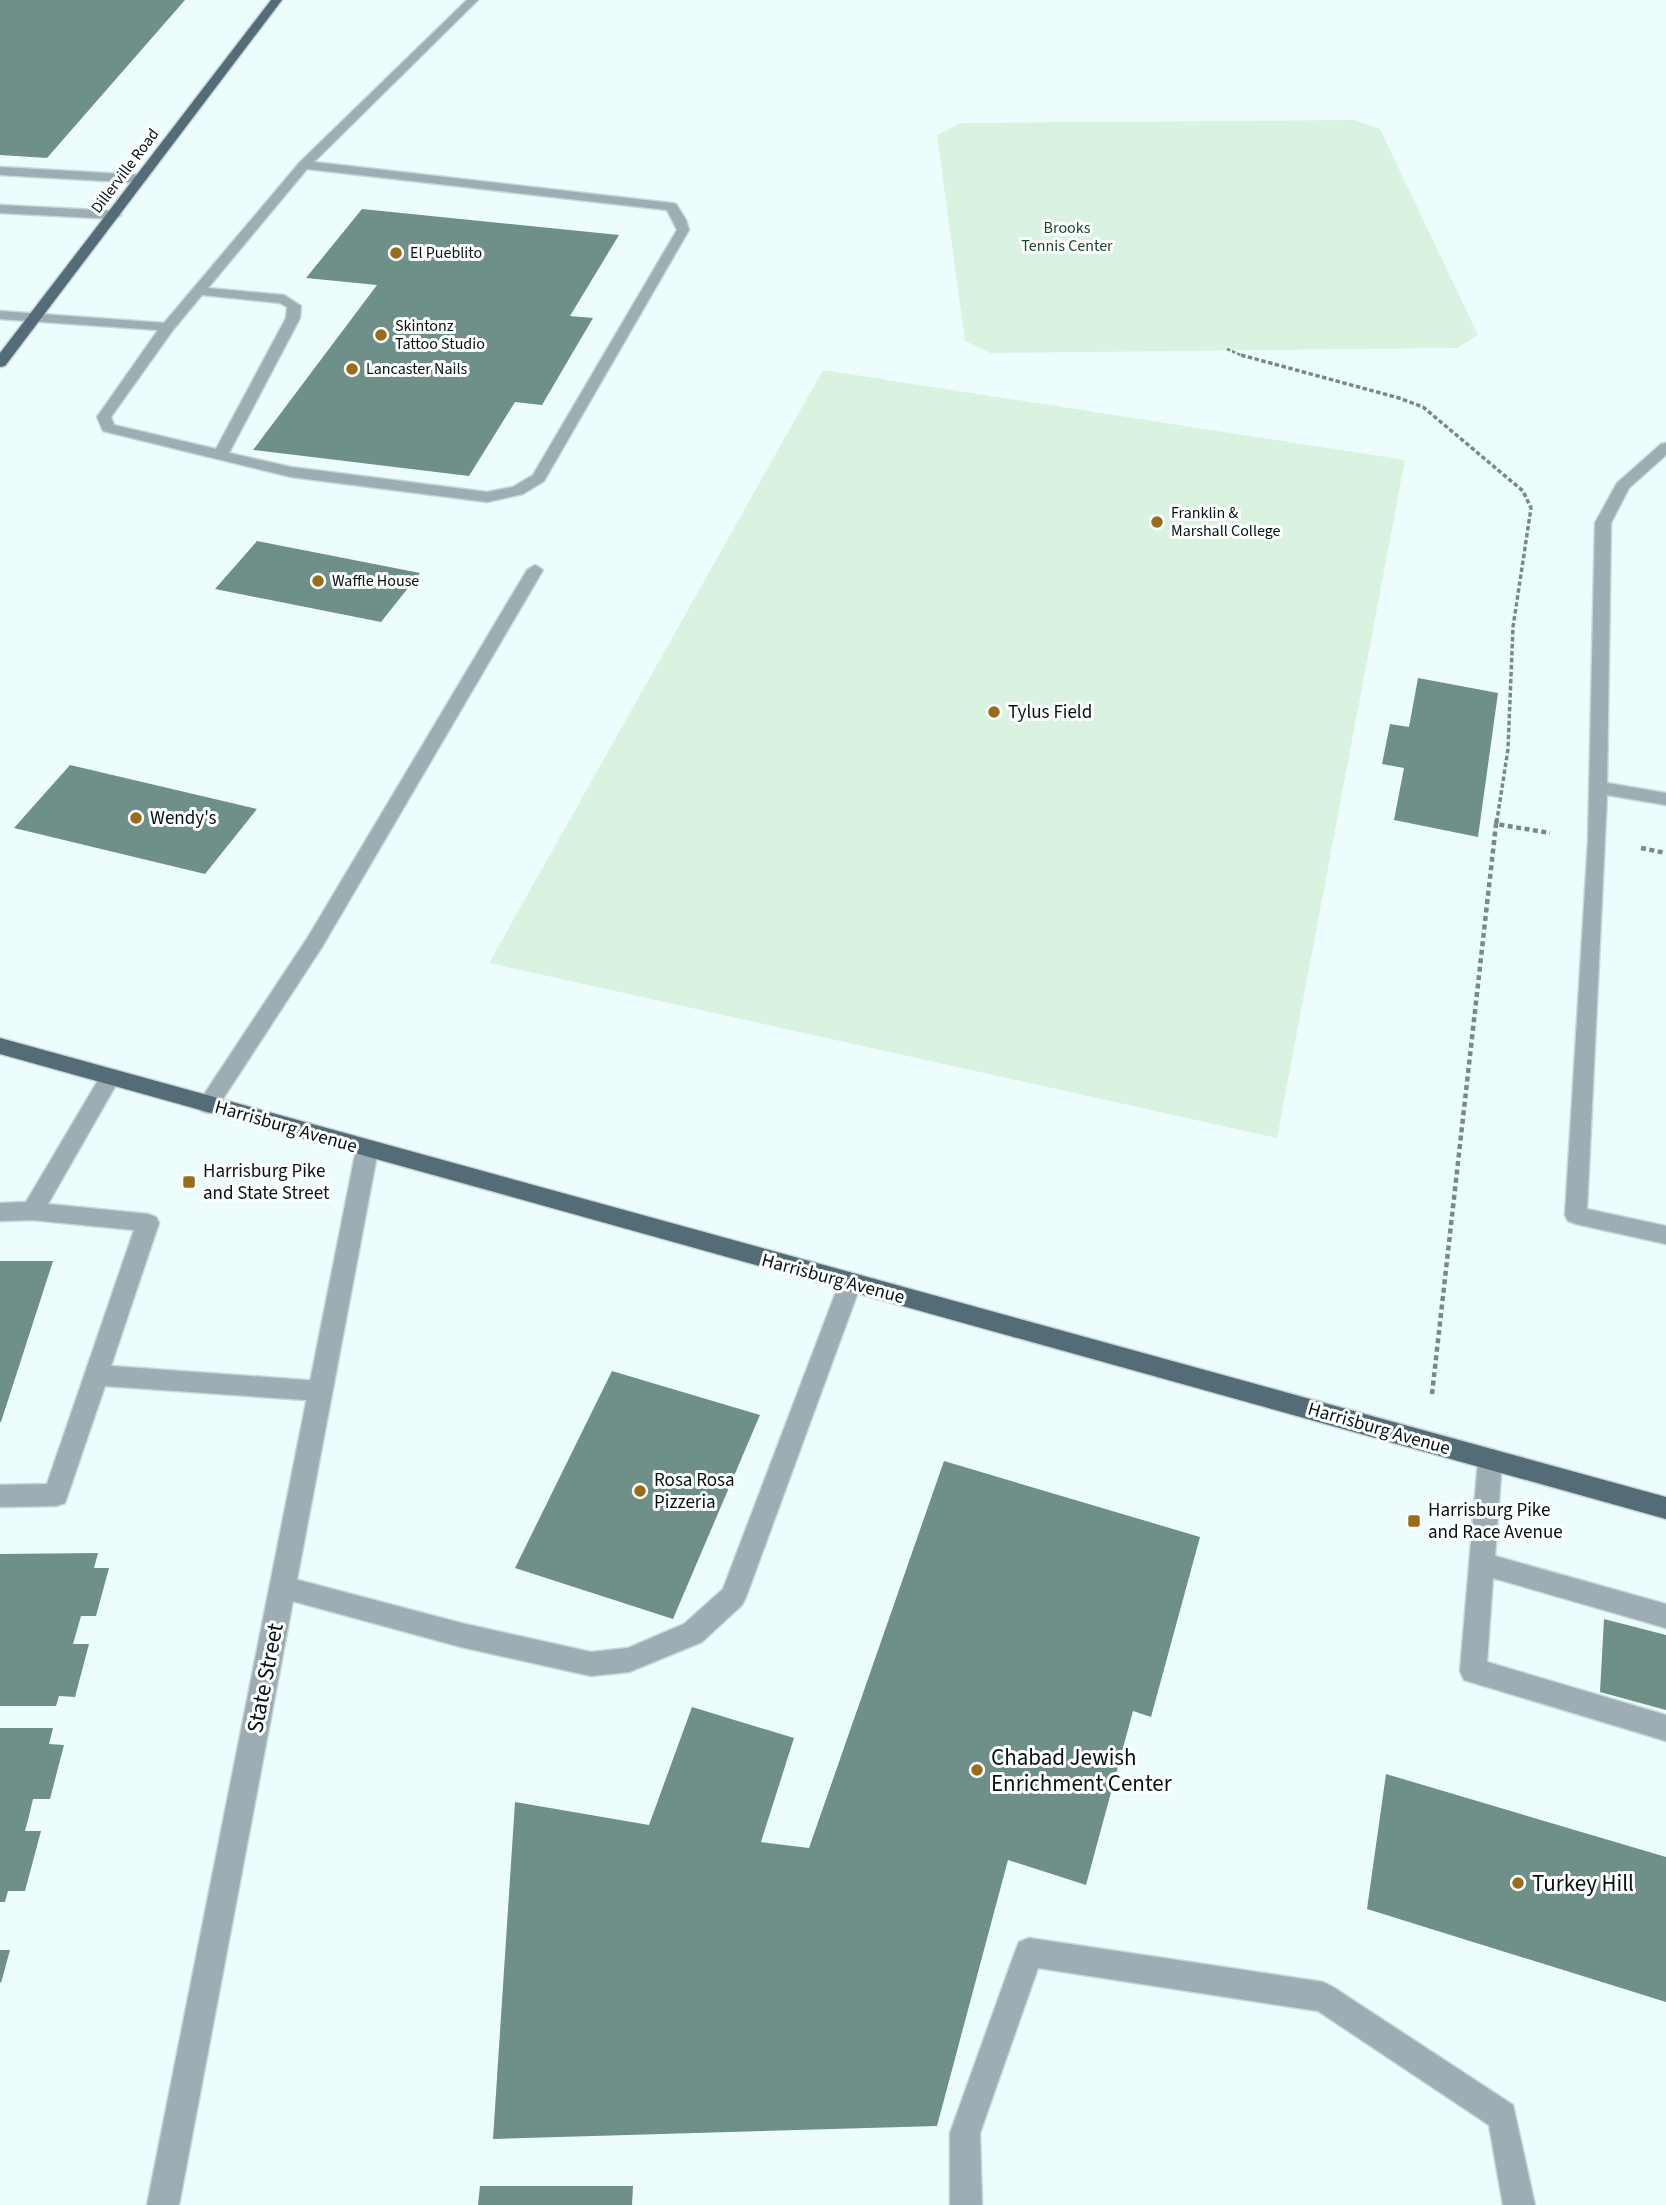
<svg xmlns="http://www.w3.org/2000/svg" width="1666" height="2205" font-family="'Source Sans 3',sans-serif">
<rect width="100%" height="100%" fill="#edfdfe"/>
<path fill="#d9f3e0" d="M1354,120L1380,129L1478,335L1457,348L990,353L965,341L937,135L961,123Z
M823,370L1405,460L1277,1138L489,963Z"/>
<path fill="#6e9088" d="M0,0H185L47,158L0,155Z
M362,209L619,235L570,316L593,318L542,405L515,402L469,476L253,450L377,285L306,278Z
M257,541L420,573L381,622L215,589Z
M1418,678L1498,693L1478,837L1394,820L1404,768L1382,764L1390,724L1409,727Z
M70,765L257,809L205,874L14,828Z
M0,1261H53L1,1422H0Z
M612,1371L760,1415L673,1619L515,1568Z
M944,1461L1200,1537L1151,1717L1133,1711L1086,1885L1008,1860L937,2126L493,2139L515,1802L649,1825L692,1707L794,1738L761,1842L809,1848Z
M98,1553L94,1568H109L96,1616H81L73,1644H89L75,1697L59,1696L56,1706H0V1554Z
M1604,1619L1666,1635V1710L1600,1692Z
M0,1728H53L49,1744L64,1745L50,1799H33L29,1816L25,1831H41L25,1891H8L5,1902H0Z
M1386,1774L1666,1857V2002L1367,1909Z
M0,1950H10L1,1983L0,1982Z
M480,2186H633L632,2205H478Z"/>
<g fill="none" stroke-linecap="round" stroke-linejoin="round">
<defs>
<path id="lane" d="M467,0H478L314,162L671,203L676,204L686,220L689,230L544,481L523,494L487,502L291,477L103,431L97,417L158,330L0,319V311L164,323L300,162ZM307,169L667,210L677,230L533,475L513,487L487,492L291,467L229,453L300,318L301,306L284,295L208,288ZM202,295L280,303L287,307L286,318L216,449L114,425L111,417L173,330Z
M0,167L141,175L147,179L141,183L0,175Z
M0,205L115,211L121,215L115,219L0,213Z
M1666,443V455L1629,488L1611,523L1607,783L1666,793V805L1607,795L1587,1209L1666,1226V1244L1576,1224L1568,1221L1565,1215L1588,841L1595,523L1617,483L1661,444Z
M535,565L543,570L322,947L215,1111L208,1113L201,1111L197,1105L201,1099L308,937L527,570Z
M110,1070L117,1072L120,1078L48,1204L148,1214L156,1217L159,1223L111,1366L320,1381L328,1384L332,1391L328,1398L320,1401L105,1386L65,1503L56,1506L0,1507V1485L47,1484L134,1230L32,1220L0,1221V1203L26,1202L103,1072Z
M850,1275L858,1277L861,1284L746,1597L742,1605L702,1642L629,1672L591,1676L461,1647L274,1596L270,1588L274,1580L283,1576L461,1623L591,1652L628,1648L684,1624L723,1589L839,1284L842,1277Z
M1490,1450L1499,1453L1502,1461L1495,1556L1666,1604V1628L1493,1578L1487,1662L1666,1715V1741L1464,1680L1460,1671L1478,1461L1481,1453Z
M1029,1938L1323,1982L1333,1987L1513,2105L1535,2205H1503L1489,2125L1318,2011L1038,1968L980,2133L982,2205H950V2133L1015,1952L1019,1942Z"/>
<path id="street" d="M367,1142L375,1144L378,1150L179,2205H147L356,1150L359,1144Z"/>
<path id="primary" d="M271,0H282L5,366L0,367V353Z
M0,1038L1666,1497V1519L0,1054Z"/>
</defs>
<use href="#lane" stroke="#c8d7d8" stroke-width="3"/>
<use href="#street" stroke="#c8d7d8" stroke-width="3"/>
<use href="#primary" stroke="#c8d7d8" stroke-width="3"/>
<path stroke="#798889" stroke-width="2.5" stroke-dasharray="3.5 2" stroke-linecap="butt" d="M1227,349L1245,357"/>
<path stroke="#798889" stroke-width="3.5" stroke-dasharray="4.5 2.5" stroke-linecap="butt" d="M1241,355L1399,398L1423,407L1523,491L1531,508L1513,627L1508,749L1497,820"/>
<path stroke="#798889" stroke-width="4.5" stroke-dasharray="5 3.5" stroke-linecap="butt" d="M1497,819L1496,824L1550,833
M1641,848L1666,853
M1432,1394L1496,824"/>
<use href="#lane" fill="#9eacb3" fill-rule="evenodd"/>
<use href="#street" fill="#9eacb3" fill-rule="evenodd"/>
<use href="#primary" fill="#546c78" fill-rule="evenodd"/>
</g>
<g fill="#986c1a" stroke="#fff" stroke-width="2.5">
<circle cx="396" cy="253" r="7"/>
<circle cx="381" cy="335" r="7"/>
<circle cx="352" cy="369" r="7"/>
<circle cx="1157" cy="522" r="7"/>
<circle cx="318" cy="581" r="7"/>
<circle cx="994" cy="712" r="7"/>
<circle cx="136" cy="818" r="7"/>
<rect x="182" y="1175" width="14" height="14" rx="3.5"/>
<circle cx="640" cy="1491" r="7"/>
<rect x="1407" y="1514" width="14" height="14" rx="3.5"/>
<circle cx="977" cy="1770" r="7"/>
<circle cx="1518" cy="1883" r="7"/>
</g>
<g text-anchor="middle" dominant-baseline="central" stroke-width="6" stroke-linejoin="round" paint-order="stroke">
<g font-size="16" fill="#041112" stroke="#fff">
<text transform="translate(125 171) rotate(-53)">Dillerville Road</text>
</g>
<g font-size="16" fill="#19472b" stroke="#fff">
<text x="1067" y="228">Brooks<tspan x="1067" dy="18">Tennis Center</tspan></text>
</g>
<g font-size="16" fill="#041112" stroke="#fff" text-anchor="start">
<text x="410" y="253">El Pueblito</text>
<text x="395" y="326">Skintonz<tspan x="395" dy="18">Tattoo Studio</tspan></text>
<text x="366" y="369">Lancaster Nails</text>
<text x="1171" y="513">Franklin &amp;<tspan x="1171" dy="18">Marshall College</tspan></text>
<text x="332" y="581">Waffle House</text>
</g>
<g font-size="19" fill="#041112" stroke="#fff" text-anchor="start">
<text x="1008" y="712">Tylus Field</text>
<text x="150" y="818">Wendy's</text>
<text x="203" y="1171">Harrisburg Pike<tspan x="203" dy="22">and State Street</tspan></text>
<text x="654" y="1480">Rosa Rosa<tspan x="654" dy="22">Pizzeria</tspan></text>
<text x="1428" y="1510">Harrisburg Pike<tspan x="1428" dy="22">and Race Avenue</tspan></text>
</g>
<g font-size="19" fill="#041112" stroke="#fff">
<text transform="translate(286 1127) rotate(16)">Harrisburg Avenue</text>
<text transform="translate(833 1279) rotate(15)">Harrisburg Avenue</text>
<text transform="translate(1379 1429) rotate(16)">Harrisburg Avenue</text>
</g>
<g font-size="23" fill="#041112" stroke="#fff">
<text transform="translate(265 1678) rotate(-79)">State Street</text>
</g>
<g font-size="23" fill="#041112" stroke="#fff" text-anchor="start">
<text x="991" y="1757">Chabad Jewish<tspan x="991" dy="26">Enrichment Center</tspan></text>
<text x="1532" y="1883">Turkey Hill</text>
</g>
</g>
</svg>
